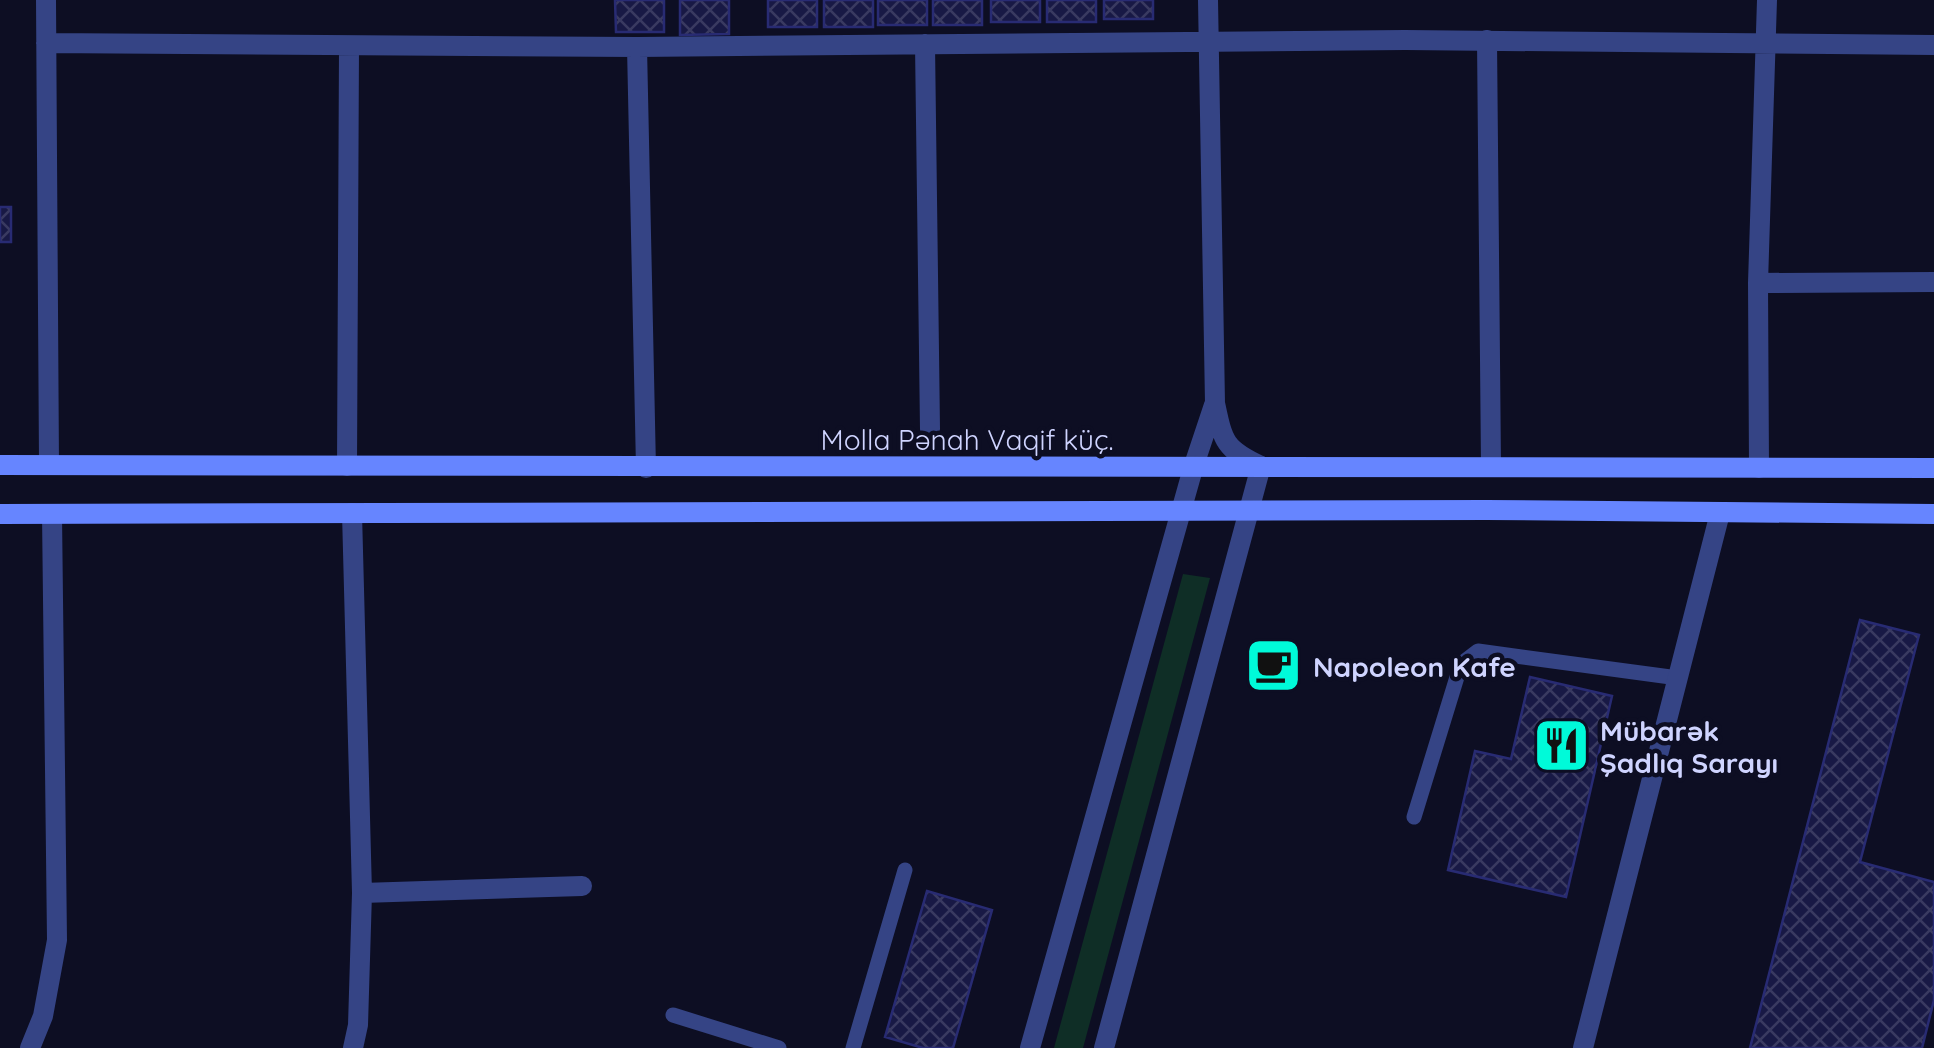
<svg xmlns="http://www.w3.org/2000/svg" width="1934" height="1048" font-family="Quicksand,sans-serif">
<defs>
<pattern id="building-cross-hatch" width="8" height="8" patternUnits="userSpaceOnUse" patternTransform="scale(2.5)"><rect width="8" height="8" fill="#181945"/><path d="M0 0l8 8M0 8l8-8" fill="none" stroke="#393a61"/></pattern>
</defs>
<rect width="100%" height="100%" fill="#0d0e23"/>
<path fill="#0f2e26" d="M1183,574L1210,578L1083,1048H1054Z"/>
<path fill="url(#building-cross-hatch)" stroke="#282b73" stroke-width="2.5" d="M615,0H664V32H616Z
M680,0H729V34L680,35Z
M768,0H817V27H768Z
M824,0H873V27H824Z
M878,0H927V25H878Z
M933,0H982V25H933Z
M991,0H1040V22H991Z
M1047,0H1096V22H1047Z
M1104,0H1153V19H1104Z
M0,207H11V242H0Z
M1860,620L1919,635L1860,862L1934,882V1000L1922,1048H1750Z
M1530,677L1612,696L1566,897L1448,870L1475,751L1511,759Z
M927,891L992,910L953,1048H923L885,1037Z"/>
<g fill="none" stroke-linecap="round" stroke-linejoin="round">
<path stroke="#354485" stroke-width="15" d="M1414,817L1461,664L1478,651L1678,678
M673,1015L779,1048
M853,1048L905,870"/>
<path stroke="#354485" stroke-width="20" d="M46,0L49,464
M1208,0L1215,403C1223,441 1224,449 1261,466
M1487,40L1491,466
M46,43L637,47L1405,40L1934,45
M925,44L930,429
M637,47L646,468
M1758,283L1934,282
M1194,465L1214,405
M347,466L349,47
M1759,468L1758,283L1767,0
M352,513L362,893L358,1025L353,1048
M362,893L582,886
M30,1048L43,1016L57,940L52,514
M1583,1048L1720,513"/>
<path stroke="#354485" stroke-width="20" d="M1030,1048L1194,465
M1104,1048L1261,466"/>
<path stroke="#6685ff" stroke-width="20" d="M0,465L1934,468
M0,514L1486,510L1934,514"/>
</g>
<defs>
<symbol id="cafe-square" viewBox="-11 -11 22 22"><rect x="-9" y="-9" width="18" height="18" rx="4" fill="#00fad9" stroke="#0d0e23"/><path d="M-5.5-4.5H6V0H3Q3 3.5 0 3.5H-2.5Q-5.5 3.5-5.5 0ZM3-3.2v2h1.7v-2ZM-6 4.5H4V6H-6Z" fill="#111"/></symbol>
<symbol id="restaurant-square" viewBox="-11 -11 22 22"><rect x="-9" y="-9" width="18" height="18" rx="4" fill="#00fad9" stroke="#0d0e23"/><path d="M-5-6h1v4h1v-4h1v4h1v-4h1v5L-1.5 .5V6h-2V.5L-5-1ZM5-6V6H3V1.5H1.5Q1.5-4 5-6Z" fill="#111"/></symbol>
</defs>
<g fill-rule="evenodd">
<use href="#cafe-square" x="1242" y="634" width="63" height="63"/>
<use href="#restaurant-square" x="1530" y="714" width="63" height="63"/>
</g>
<g text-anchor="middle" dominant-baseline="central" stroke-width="9" stroke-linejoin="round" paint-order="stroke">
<g font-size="28" fill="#cfd4ff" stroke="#0d0e23">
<text x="967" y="439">Molla Pənah Vaqif küç.</text>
</g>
<g font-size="28" font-weight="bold" fill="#cfd4ff" stroke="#0d0e23" text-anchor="start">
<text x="1313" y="666">Napoleon Kafe</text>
<text x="1600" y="730">Mübarək<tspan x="1600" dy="32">Şadlıq Sarayı</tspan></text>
</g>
</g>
</svg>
